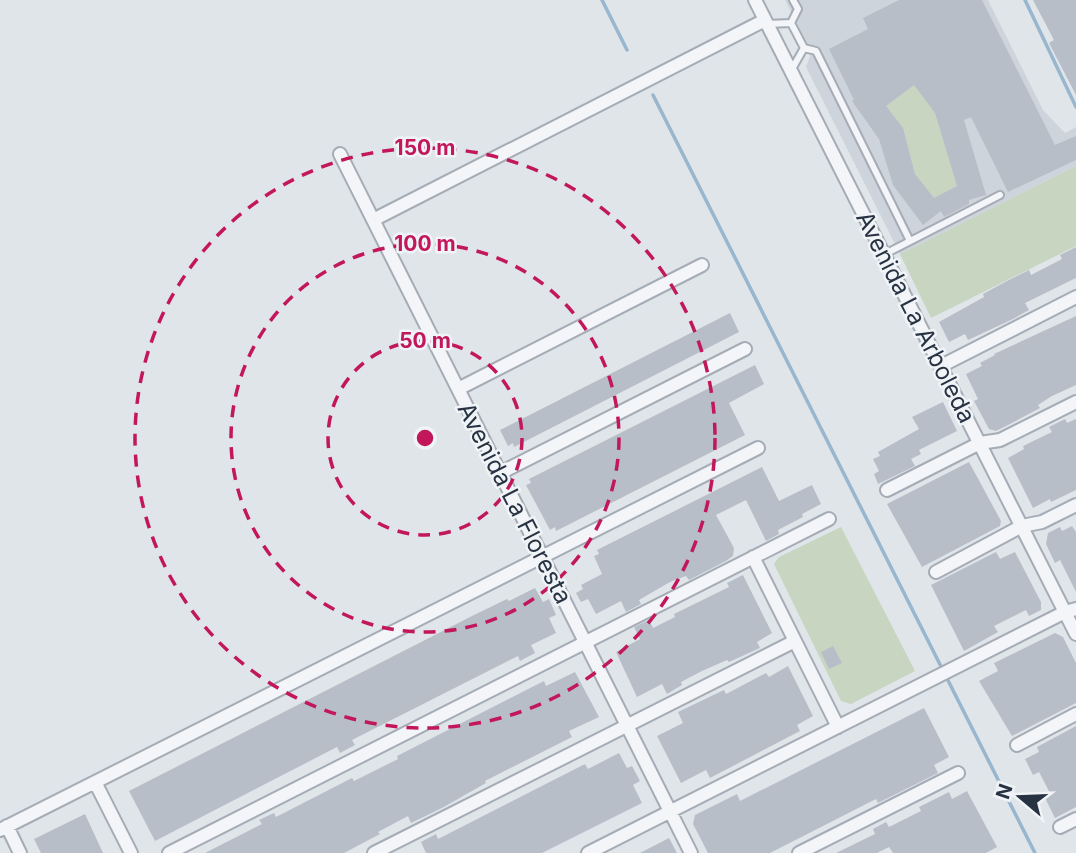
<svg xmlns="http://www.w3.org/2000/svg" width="1076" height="853" font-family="Inter,sans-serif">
<rect width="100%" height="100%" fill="#e0e5ea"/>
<path fill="#ced4dc" d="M785,0H988L1043,110L1065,133L1076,127V166L900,254L806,67L811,53Z"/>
<path fill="#c7d5c1" d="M914,85L935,113L957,186L934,198L915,174L903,128L886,106Z
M1076,166V246L931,318L900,254Z
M841,527L915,671L851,704L841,701L774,564L779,557Z"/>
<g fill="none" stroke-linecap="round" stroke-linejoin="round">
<path stroke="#98b6cd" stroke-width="3.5" d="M602,0L627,50
M1025,0L1076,107
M653,95L1035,853"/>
</g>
<path fill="#b7bec8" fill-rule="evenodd" d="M899,0H982L1055,145L1076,136V160L1008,192L971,117L964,120L986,195L969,200V204L944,217L941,211L923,225L893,185L879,139L852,101L854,100L829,49L868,29L863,18ZM914,85L935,113L957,186L934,198L915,174L903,128L886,106Z
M1033,0H1076V95L1049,43L1054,40Z
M1076,247V278L1025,303L1029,310L1013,319L968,340L965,334L949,342L939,322L984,297L983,294L1005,282L1029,270L1031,275L1062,259L1060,255Z
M730,313L739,332L514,447L513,443L508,446L500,430Z
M1076,316V385L1052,396L1038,405L1040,408L1010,424L996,431L989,429L974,401L978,399L966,374L982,366L980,363L995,355L994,354Z
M755,365L764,384L729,403L745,435L556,531L555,527L550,530L526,485L531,483L529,479Z
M943,402L957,431L919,450L921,454L911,459L915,466L878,484L874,474L879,471L873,459L880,456L878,452L919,429L912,417Z
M1065,419L1067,423L1076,419V490L1051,502L1050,499L1033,508L1008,458L1024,449L1023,446L1052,432L1049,427Z
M969,462L1001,521L1000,526L922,567L887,504Z
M762,467L779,501L812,485L821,504L802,514L803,517L778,530L779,534L766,541L746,500L716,515L734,548L733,556L726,561L689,580L686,576L670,582L639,600L641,604L626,612L621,601L596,614L588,599L581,602L576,593L583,589L581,585L602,574L594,556L599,554L597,550Z
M1072,526L1076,532V592L1060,560L1055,563L1046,544L1048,533L1060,527L1062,531Z
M996,552L1000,559L1015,552L1041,602V610L1029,616L1026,610L994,626L998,632L964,651L931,585Z
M743,575L772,633L757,642L760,648L729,662L727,660L702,671L681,682L682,685L667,694L662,684L637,697L616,652L640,639L634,627L649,620L653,628L675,617L674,614L729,587L727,583Z
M535,588L543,602L549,599L556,615L549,618L556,633L531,645L535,653L520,661L518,656L352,740L355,745L340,753L337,747L155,841L129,791L476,614L507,599L509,601Z
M1055,633L1063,637L1076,663V703L1012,736L979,681L998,671L994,663Z
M833,646L842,663L829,669L821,652Z
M788,666L813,716L797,725L800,731L710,778L706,770L681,783L657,736L683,723L678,712L724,690L726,694L766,673L769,677Z
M575,672L599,717L569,731L572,737L485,781L486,783L442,808L411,823L408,816L378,832L380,834L344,853H205L262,824L259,820L274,813L276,817L352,778L354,781L398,759L397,756L544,681L546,686Z
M924,708L949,757L934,765L938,773L878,803L876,799L770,853H708L693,824L695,815L737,794L740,801Z
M1076,726V807L1055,818L1045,798L1051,795L1039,772L1033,775L1025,759L1039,752L1037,747Z
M619,753L627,768L632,766L640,781L633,785L642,803L542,853H426L421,842L436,834L438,839L585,764L588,769Z
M967,791L997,847L986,853H893L889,847L877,853H836L875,834L873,829L886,822L889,827L921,811L919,807L949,792L952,799Z
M85,814L103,853H41L34,839Z
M669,838L677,853H640Z"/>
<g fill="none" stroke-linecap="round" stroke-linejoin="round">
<defs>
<path id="lane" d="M791,23L798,9L793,0
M767,24L791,23L804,48L792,69
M804,48L816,51L910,241
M885,254L1000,195"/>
<path id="street" d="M755,0L1076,634
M340,154L691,853
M373,220L765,20
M941,366L1076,297
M458,389L702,265
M500,473L745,349
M887,490L980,443L1000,440L1076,402
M753,557L838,727
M936,572L1022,526L1042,522L1076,505
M1017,745L1076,714
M95,782L131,853
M7,826L20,853
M1060,827L1076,819
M0,830L758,448
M169,853L829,519
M374,853L795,641
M588,853L1065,612L1076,609
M799,853L958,773"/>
</defs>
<use href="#lane" stroke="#a5acb5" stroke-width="10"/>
<use href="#street" stroke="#a5acb5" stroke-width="16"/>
<use href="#lane" stroke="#f3f5f8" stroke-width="6"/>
<use href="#street" stroke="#f3f5f8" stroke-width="12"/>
</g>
<g fill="none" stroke="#c2185b" stroke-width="3.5" stroke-dasharray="12 9">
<circle cx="425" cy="438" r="97"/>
<circle cx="425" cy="438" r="194"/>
<circle cx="425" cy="438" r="290"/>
</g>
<g text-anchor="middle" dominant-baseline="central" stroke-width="5" stroke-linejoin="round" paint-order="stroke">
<g font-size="24" fill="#273343" stroke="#f0f4f7">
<text transform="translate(916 317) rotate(63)">Avenida La Arboleda</text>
<text transform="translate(515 503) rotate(63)">Avenida La Floresta</text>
</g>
</g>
<circle cx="425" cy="438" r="10" fill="#c2185b" stroke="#f0f4f7" stroke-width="3.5"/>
<g font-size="21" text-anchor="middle" font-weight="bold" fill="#c2185b" stroke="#f0f4f7" stroke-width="5" stroke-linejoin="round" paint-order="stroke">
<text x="425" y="155">150 m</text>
<text x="425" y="251">100 m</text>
<text x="425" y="348">50 m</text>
</g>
<g transform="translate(1020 797) rotate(289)" stroke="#f0f4f7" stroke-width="5" paint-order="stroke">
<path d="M0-5L12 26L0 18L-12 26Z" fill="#273343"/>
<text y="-10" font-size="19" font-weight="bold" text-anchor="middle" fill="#273343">N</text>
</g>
</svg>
